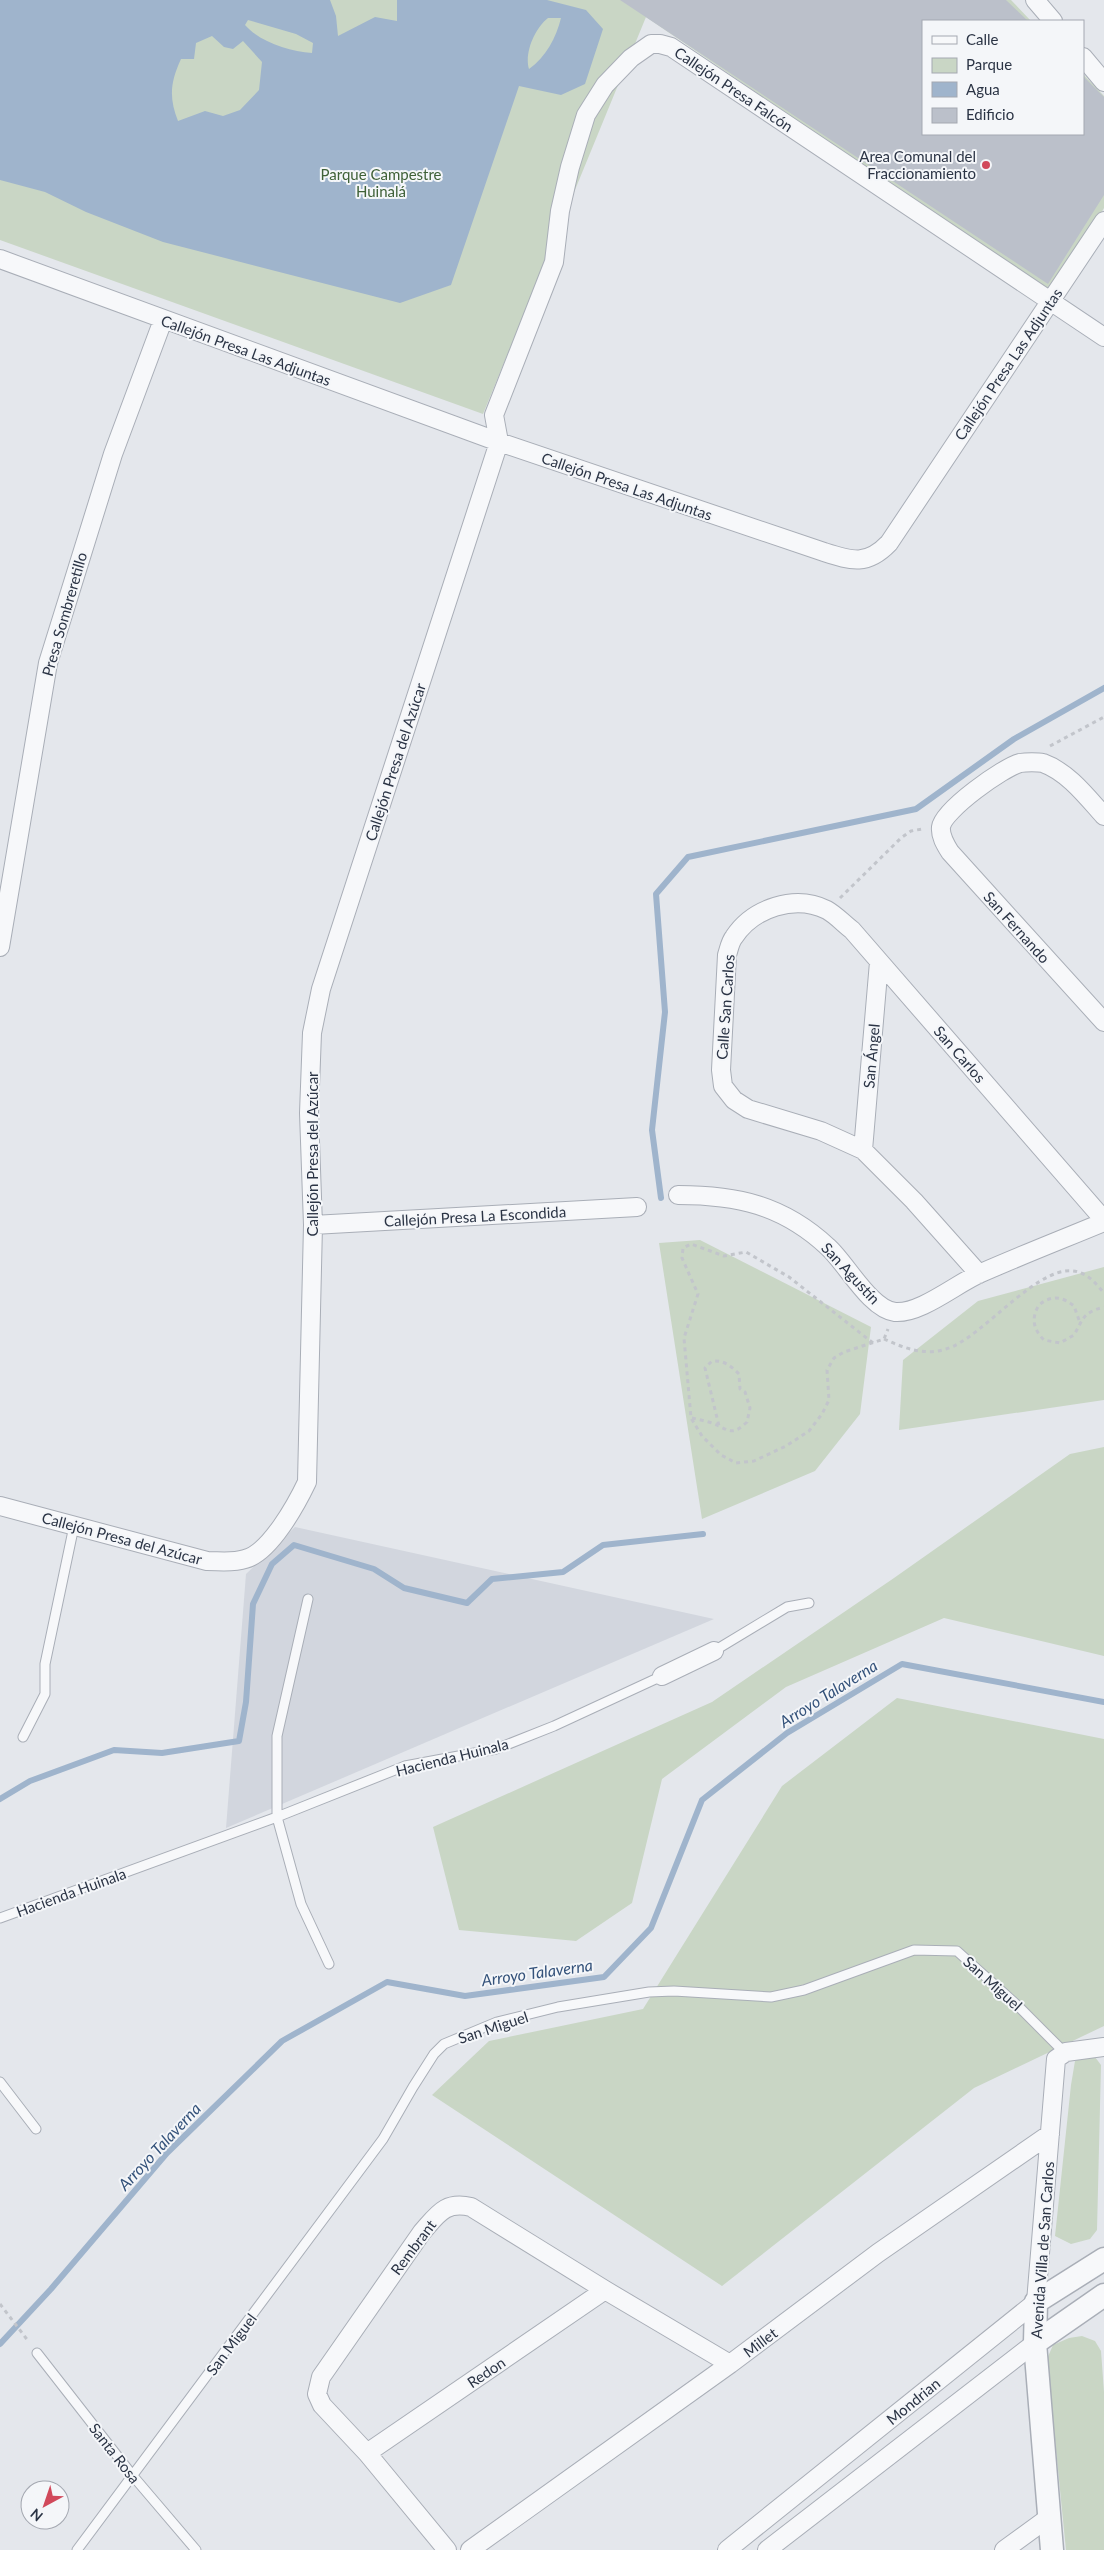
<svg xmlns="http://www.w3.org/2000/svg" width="1104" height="2550" font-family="Lato,sans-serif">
<rect width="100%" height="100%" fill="#e4e7ec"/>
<path fill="#d2d6de" d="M295,1527L714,1619L226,1828L246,1574Z"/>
<path fill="#c9d6c5" d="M0,0H1011L1031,21H923V134H1083V74L1104,96V208L1053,295L646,17L483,414L0,240Z
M700,1240L871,1327L860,1414L815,1471L702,1519L659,1243Z
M1104,1267V1400L899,1430L903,1360L978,1301Z
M1104,1447V1656L944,1618L786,1687L662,1779L632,1903L576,1941L459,1930L433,1827L712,1702L894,1578L1070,1454Z
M897,1698L1104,1739V2026L974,2088L722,2286L432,2095L489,2041L643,2009L782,1786Z
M1085,2056L1095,2057L1101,2065L1097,2230L1090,2239L1071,2244L1055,2236L1071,2085L1075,2061Z
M1082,2336L1095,2341L1101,2351L1104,2392V2550H1066L1047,2359L1053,2345L1069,2338Z"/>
<path fill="#9fb4cc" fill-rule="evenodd" d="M0,0H330L336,16L338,36L375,17L397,21V0H547L586,10L603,29L585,84L561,95L519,86L451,285L400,303L163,242L86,212L45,192L0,180ZM548,18H561C556,38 546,57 529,69C524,53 535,28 548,18ZM248,20L296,34L313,43L312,53C289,51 260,42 245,25ZM212,36L224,47L233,49L243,41L262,62L259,90L240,110L223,116L205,111L178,121C169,98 170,83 181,59H194L196,43Z"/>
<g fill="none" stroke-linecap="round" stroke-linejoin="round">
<path stroke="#9fb4cc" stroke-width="6" d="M661,1198L652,1130L665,1012L656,894L688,857L916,809L1014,739L1104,688
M0,1799L30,1781L114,1750L162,1753L239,1741L246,1702L253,1604L272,1564L294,1545L374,1569L404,1588L467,1603L492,1579L563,1572L603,1545L703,1534
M0,2344L51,2289L167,2153L282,2041L387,1982L465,1996L604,1977L651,1928L702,1800L787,1733L902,1664L1104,1702"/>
</g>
<path fill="#bbc0ca" d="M620,0H1006L1028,21H923V134H1083V76L1104,97V195L1048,284Z"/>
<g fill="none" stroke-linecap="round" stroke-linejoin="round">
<defs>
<path id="service" d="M308,1599L277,1736V1817L301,1904L329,1964
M714,1651L787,1607L809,1603
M23,1737L45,1694V1664L74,1526
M0,1918L277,1817L405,1766L496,1749L554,1726L662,1676
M0,2082L36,2129
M37,2353L133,2476L196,2550
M77,2550L383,2139L413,2087L434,2054L444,2044L497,2022L558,2007L649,1992L674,1991L771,1997L804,1990L914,1950L957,1951L1017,2005L1059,2047"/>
<path id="minor" d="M1035,0L1053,21
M1083,57L1104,82
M0,259L499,442L824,552C852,561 867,566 889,543L1104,221
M1104,816C1087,797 1068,772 1043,763C1038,762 1026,762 1020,763C1004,767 943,810 941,827C940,836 945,844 950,852L1104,1022
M0,947L48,663L113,454L163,320
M863,1150L879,962
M678,1195C737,1195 783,1205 828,1247C846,1263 870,1309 895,1312C921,1314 957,1283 981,1273C1022,1255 1063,1239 1104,1222
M313,1225L637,1207
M979,1274L914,1201L863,1150L821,1131L748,1109L734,1100L723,1086L721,1070L727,955C729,949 730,942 734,937C753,908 795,894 827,910C836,915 844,924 852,930L1104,1220
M0,1506L207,1561C220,1561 233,1563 245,1559C270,1553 297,1503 307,1482L313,1225L309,1113L312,1033L321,989L499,442L494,415L554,262L560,211L570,167L586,115L605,85L631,58L651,44H660L671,47L1104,337
M662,1676L714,1651
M367,2453L605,2290
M447,2550L367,2453L322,2405L317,2394L321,2377L422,2232C438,2214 445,2201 471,2207L605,2290L730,2364
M470,2550L730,2364L878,2253L1050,2134
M727,2550L1036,2302L1056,2059L1066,2052L1104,2047
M767,2550L1035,2343
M1004,2550L1048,2518"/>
<path id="tertiary" d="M1035,2343L1104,2295
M1052,2550L1035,2343L1036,2302L1104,2259"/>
</defs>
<use href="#service" stroke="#a9aeb7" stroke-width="11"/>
<use href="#minor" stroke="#a9aeb7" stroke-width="20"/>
<use href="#tertiary" stroke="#a9aeb7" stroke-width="25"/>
<path stroke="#c2c5cb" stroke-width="3" stroke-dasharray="4 4" stroke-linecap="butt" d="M1050,746L1104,717
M840,898L901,838L911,831L922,829
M1079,1320L1074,1306C1062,1296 1051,1295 1039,1305C1031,1318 1033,1329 1044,1340L1060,1343L1074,1335C1084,1318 1082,1313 1104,1307
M884,1339C904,1348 924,1356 946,1349C983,1339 1043,1256 1081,1273C1091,1277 1097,1285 1104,1293
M873,1343L789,1277L746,1252L724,1256L691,1244L683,1248L682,1258L698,1294L684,1338L691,1418L702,1436L721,1455L736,1463L754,1461L786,1446L809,1431L822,1414L829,1400L827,1370L834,1358L844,1352L884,1339L888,1329
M692,1418C701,1420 711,1422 719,1426C732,1433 735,1433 747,1422L750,1408L745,1392L740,1389L739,1374C731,1366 724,1360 712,1361L705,1368L719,1426
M0,2304L29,2342"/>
<use href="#service" stroke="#f7f8fa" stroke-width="9"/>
<use href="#minor" stroke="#f7f8fa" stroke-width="18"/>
<use href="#tertiary" stroke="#f7f8fa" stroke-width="22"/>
</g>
<circle fill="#d1495b" stroke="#f4f6f9" stroke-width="2" cx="986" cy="165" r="5"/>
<g text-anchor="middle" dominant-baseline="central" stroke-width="4" stroke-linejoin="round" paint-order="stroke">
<g font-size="15" fill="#2b3445" stroke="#f4f6f9">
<text transform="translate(734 89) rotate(34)">Callejón Presa Falcón</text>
<text transform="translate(246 350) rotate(20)">Callejón Presa Las Adjuntas</text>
<text transform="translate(1008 364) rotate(-56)">Callejón Presa Las Adjuntas</text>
<text transform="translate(627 486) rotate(19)">Callejón Presa Las Adjuntas</text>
<text transform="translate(64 614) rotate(-74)">Presa Sombreretillo</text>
<text transform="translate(395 762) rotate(-72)">Callejón Presa del Azúcar</text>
<text transform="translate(1017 927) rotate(48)">San Fernando</text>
<text transform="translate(725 1007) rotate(-86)">Calle San Carlos</text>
<text transform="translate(960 1054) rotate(49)">San Carlos</text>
<text transform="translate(871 1056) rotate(-85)">San Ángel</text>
<text transform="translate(312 1154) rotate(-90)">Callejón Presa del Azúcar</text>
<text transform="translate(475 1216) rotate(-3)">Callejón Presa La Escondida</text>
<text transform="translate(851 1273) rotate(47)">San Agustín</text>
<text transform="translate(122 1538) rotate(15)">Callejón Presa del Azúcar</text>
<text transform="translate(452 1757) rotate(-14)">Hacienda Huinala</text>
<text transform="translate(71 1892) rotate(-20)">Hacienda Huinala</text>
<text transform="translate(993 1983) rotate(42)">San Miguel</text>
<text transform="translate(493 2027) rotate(-18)">San Miguel</text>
<text transform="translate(413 2247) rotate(-53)">Rembrant</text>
<text transform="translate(1042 2250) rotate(-86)">Avenida Villa de San Carlos</text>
<text transform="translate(760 2342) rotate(-37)">Millet</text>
<text transform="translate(231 2344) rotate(-53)">San Miguel</text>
<text transform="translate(486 2372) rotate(-34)">Redon</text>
<text transform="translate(913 2401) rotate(-39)">Mondrian</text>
<text transform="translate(115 2453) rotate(52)">Santa Rosa</text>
</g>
<g font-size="15" fill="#2b3445" stroke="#f4f6f9" text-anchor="end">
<text x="976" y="156">Area Comunal del<tspan x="976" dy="17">Fraccionamiento</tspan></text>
</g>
<g font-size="15" fill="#3f6138" stroke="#f4f6f9">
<text x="381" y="174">Parque Campestre<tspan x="381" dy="17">Huinalá</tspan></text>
</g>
<g font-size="16" font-style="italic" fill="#34527a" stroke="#f4f6f9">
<text transform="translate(828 1693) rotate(-32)">Arroyo Talaverna</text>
<text transform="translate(537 1972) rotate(-8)">Arroyo Talaverna</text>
<text transform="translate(159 2146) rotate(-47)">Arroyo Talaverna</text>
</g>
</g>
<rect x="922" y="20" width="162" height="115" fill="#f4f6f9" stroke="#a4a8b1"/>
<rect x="932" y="36" width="25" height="8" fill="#f7f8fa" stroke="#a4a8b1"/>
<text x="966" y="45" font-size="15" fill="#2b3445">Calle</text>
<rect x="932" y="58" width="25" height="15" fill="#c9d6c5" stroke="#a4a8b1"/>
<text x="966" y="70" font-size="15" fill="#2b3445">Parque</text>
<rect x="932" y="82" width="25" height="15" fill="#9fb4cc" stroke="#a4a8b1"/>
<text x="966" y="95" font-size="15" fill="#2b3445">Agua</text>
<rect x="932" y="108" width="25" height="15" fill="#bbc0ca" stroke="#a4a8b1"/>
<text x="966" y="120" font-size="15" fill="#2b3445">Edificio</text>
<g transform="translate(45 2505) rotate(220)"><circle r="24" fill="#f4f6f9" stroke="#a4a8b1"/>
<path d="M0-4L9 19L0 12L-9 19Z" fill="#d1495b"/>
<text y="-8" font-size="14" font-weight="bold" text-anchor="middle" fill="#2b3445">N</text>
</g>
</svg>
